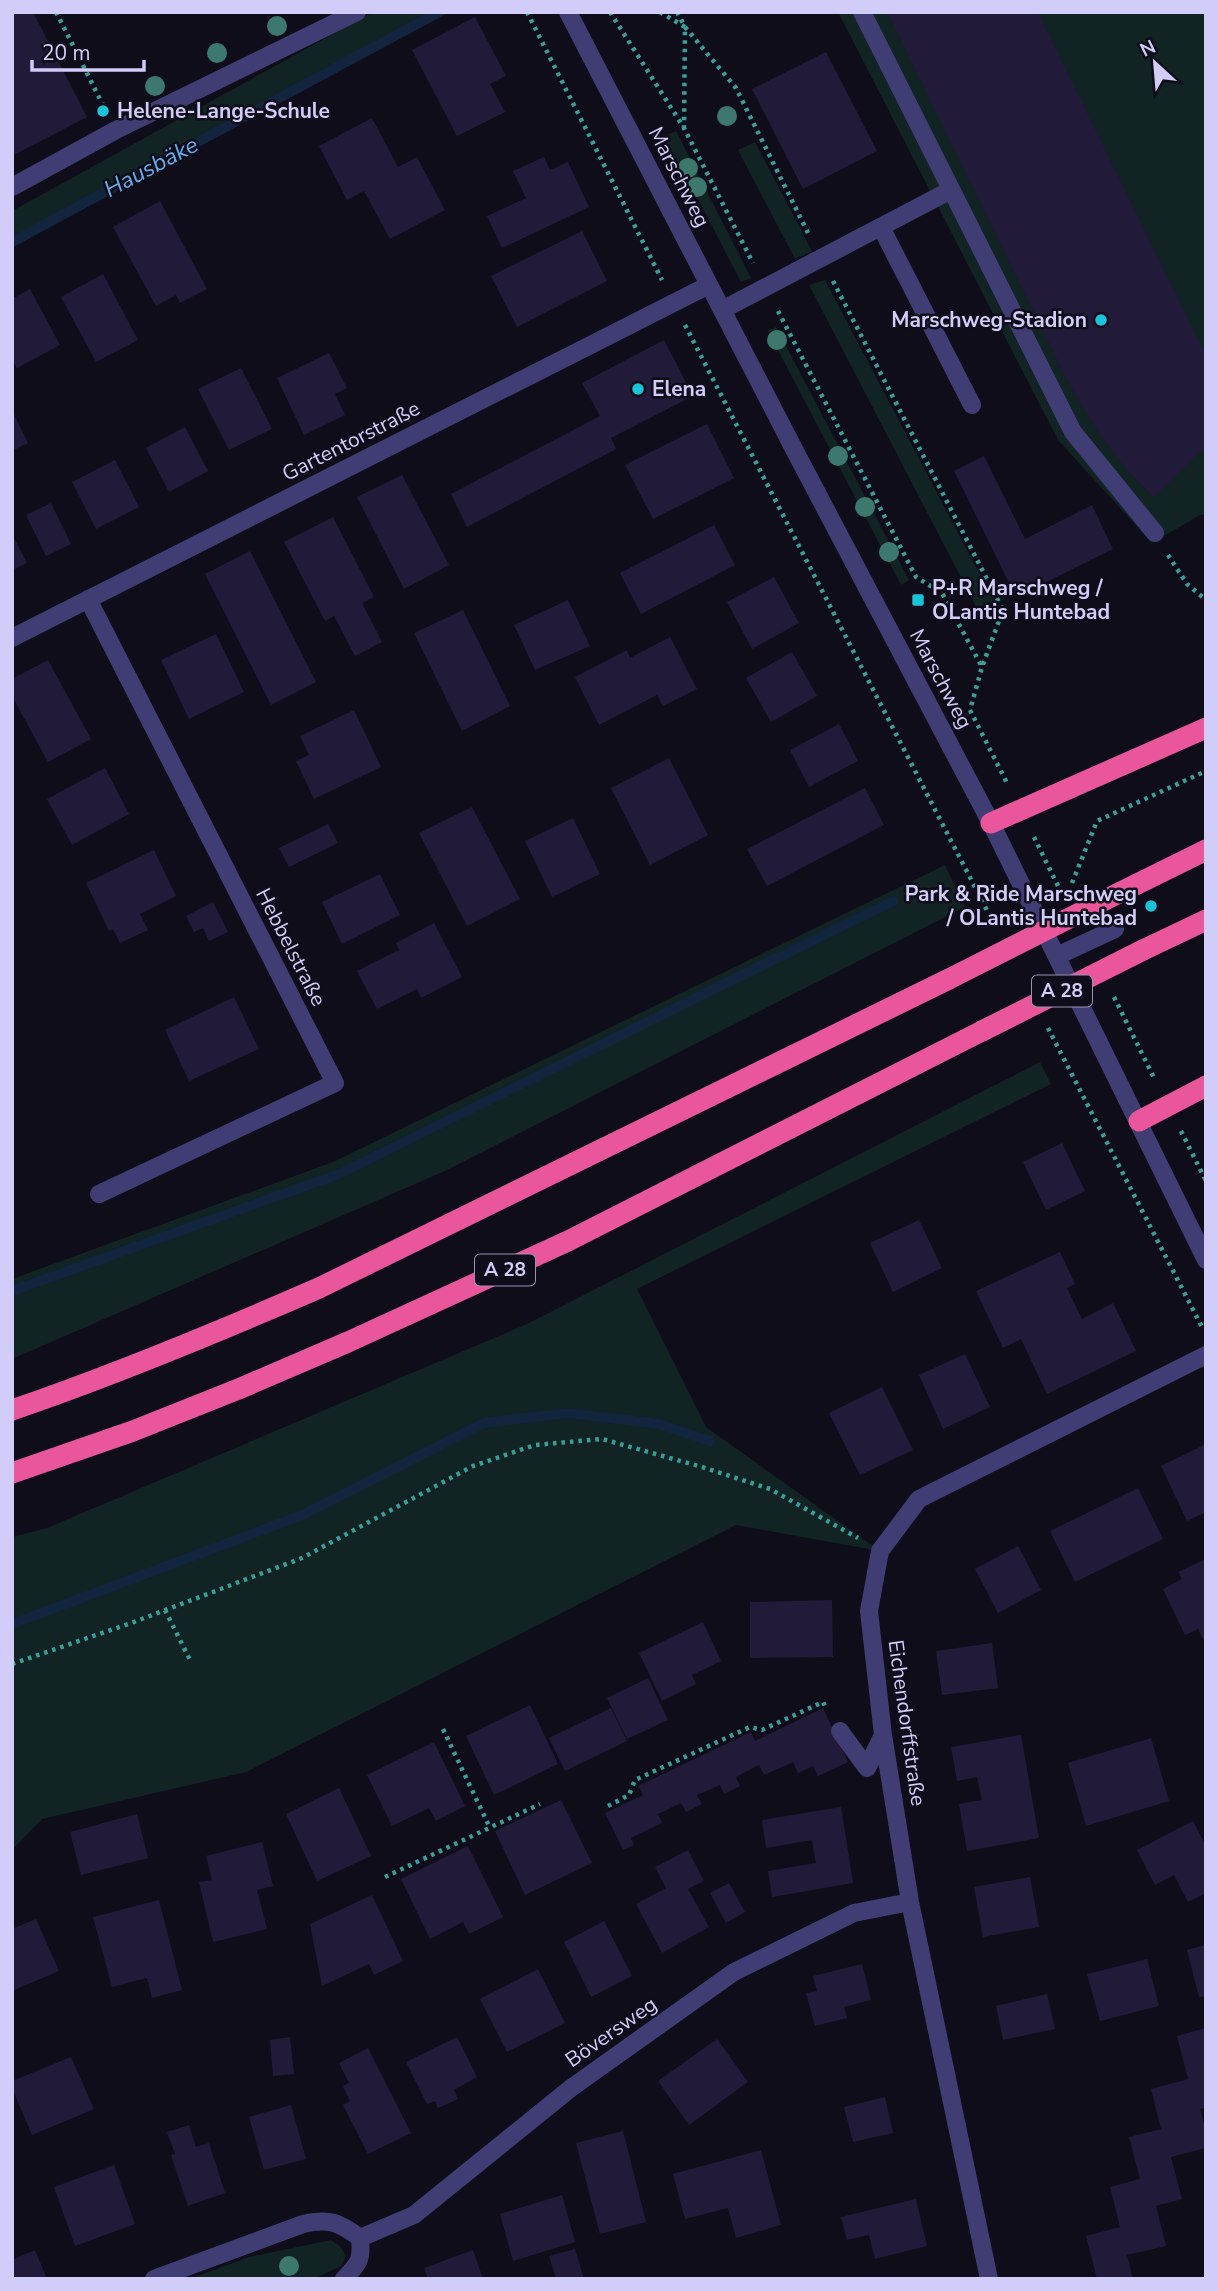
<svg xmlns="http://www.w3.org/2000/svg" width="1218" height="2291" font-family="'Nunito Sans',sans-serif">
<rect width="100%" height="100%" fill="#0f0d1a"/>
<path fill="#112323" d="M373,12H450L12,244V211Z
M838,12H1206V517L1202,514L1152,543L1058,440Z
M676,131L751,278L741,282L683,170L667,161L656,140Z
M755,142L812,251L795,259L738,150Z
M825,280L998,609L982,618L809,285Z
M776,327L909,580L901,585L768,331Z
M945,865L965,907L445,1171L12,1359V1279L333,1162Z
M1040,1062L1051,1084L637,1289L706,1427L880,1551L736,1525L246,1772L42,1819L12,1850V1537L47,1528L527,1324Z
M331,2240L340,2246L346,2256L341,2266L314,2279H189L249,2257Z"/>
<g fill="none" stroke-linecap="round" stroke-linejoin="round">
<path stroke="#12243e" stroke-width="10" d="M12,242L439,12
M12,1291L339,1174L893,901
M12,1624L302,1515L484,1423L568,1413L659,1424L710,1441"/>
</g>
<path fill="#211b39" d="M12,12H33L87,117L12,156Z
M887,12H1038L1206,356V446L1154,498L1128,471L1100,435L1067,380Z
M475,17L506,76L490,84L505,112L457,136L412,50Z
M826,52L877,151L803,189L752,89Z
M372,118L398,167L417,157L445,210L390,239L364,191L347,200L319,146Z
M544,157L550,170L568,162L589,207L502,248L487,216L526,198L513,171Z
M160,201L207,289L180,303L176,295L156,306L113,227Z
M582,231L607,281L517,327L491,276Z
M103,274L138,340L96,362L61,297Z
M30,289L60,345L17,368L12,359V299Z
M664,340L693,396L611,438L616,449L467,527L451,494L600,416L582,383Z
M329,353L347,388L335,394L345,415L304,435L277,378Z
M241,368L272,429L229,450L198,389Z
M12,410L28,443L12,451Z
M707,424L734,478L653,519L625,465Z
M185,427L208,471L169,492L146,448Z
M984,456L1025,539L1092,505L1113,549L1016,597L954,471Z
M115,460L139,507L96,529L72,482Z
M402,475L449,565L404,589L357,497Z
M51,503L71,544L46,556L26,515Z
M333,517L374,597L362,603L382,642L355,656L334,616L325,621L284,542Z
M714,525L735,565L641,614L620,573Z
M12,534L27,563L12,570Z
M250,551L316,682L271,705L205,574Z
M774,577L799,623L752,649L727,602Z
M568,600L590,646L535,670L514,625Z
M463,610L510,706L462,731L414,633Z
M216,634L244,692L189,719L161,660Z
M670,637L697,689L663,706L657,695L599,725L575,677L627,650L630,658Z
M792,652L817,696L771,722L746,678Z
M48,660L91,739L48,762L12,696V679Z
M354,710L381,767L314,799L296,761L309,755L300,736Z
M839,724L858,761L809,787L790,750Z
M669,758L708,835L650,865L611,788Z
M105,768L129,814L72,845L47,799Z
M865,788L884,825L767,886L747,849Z
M472,807L520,899L467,926L419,833Z
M573,818L600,874L552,897L525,841Z
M328,824L338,843L289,867L279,848Z
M154,850L176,896L140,914L148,930L120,943L113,929L109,931L86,883Z
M380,874L400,915L342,944L322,902Z
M213,902L228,932L209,941L203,928L194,932L186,916Z
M434,923L462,977L421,998L417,989L377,1009L357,971L399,950L396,943Z
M234,997L259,1049L189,1081L165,1030Z
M1062,1143L1085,1191L1046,1210L1023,1162Z
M919,1220L942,1268L893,1292L870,1243Z
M1060,1252L1075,1284L1067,1288L1082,1319L1113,1303L1136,1351L1047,1394L1021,1339L1003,1348L976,1291Z
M965,1354L990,1407L943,1429L919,1375Z
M882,1387L913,1450L860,1475L829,1413Z
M1206,1444V1512L1187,1521L1161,1466Z
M1138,1488L1163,1539L1075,1582L1050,1531Z
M1018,1546L1041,1590L998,1613L975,1569Z
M1206,1559V1638L1203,1639L1198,1629L1185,1635L1163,1589L1182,1579L1178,1572Z
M832,1600L833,1657L750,1658V1602Z
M703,1622L721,1661L692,1675L696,1684L662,1701L639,1653Z
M992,1643L998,1688L942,1695L936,1651Z
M648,1678L668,1720L627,1739L607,1698Z
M530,1705L558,1764L494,1795L466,1736Z
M611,1708L627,1741L565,1771L549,1738Z
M823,1708L848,1762L818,1776L813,1766L798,1773L793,1762L764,1775L759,1765L736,1777L740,1786L724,1794L720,1785L697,1795L702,1804L686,1812L681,1803L658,1814L662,1823L631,1838L634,1845L623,1850L605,1813L643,1795L638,1786L751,1732L755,1741Z
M1021,1735L1039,1838L967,1851L959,1804L982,1800L977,1777L957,1781L951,1747Z
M1151,1738L1169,1801L1086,1826L1068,1763Z
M434,1742L465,1806L436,1821L429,1808L392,1826L367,1775Z
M339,1788L371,1856L317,1881L286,1814Z
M561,1800L592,1863L525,1895L495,1831Z
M841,1807L853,1883L772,1897L768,1871L816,1863L812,1840L766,1848L762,1820Z
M137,1814L148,1858L81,1875L70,1832Z
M1193,1821L1206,1846V1893L1188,1902L1174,1875L1155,1885L1137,1850Z
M262,1842L273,1886L257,1890L267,1929L213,1942L199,1882L212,1880L206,1856Z
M468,1846L503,1917L469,1934L463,1922L430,1939L401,1879Z
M688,1850L704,1881L688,1889L709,1927L662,1953L636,1904L666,1888L655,1867Z
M1030,1877L1039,1927L983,1937L974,1887Z
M729,1883L745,1912L726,1923L710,1893Z
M372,1895L403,1961L374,1975L369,1964L322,1986L310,1924Z
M159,1900L182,1990L152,1998L147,1978L112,1987L93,1917Z
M36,1919L59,1971L12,1991V1929Z
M604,1921L632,1976L591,1997L564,1942Z
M1206,1945V1996L1199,1997L1187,1950Z
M1147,1959L1159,2006L1100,2021L1087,1974Z
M862,1964L871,2000L844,2007L847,2018L815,2026L806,1993L817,1991L813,1976Z
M538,1969L565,2023L507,2052L480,1999Z
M1047,1994L1055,2029L1003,2040L996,2006Z
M1206,2028V2107L1200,2109L1206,2131V2148L1171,2157L1182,2199L1156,2206L1166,2246L1127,2255L1133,2279H1097L1086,2236L1120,2227L1110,2187L1140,2179L1129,2137L1161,2129L1151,2089L1188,2079L1177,2036Z
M290,2037L294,2074L273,2076L270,2040Z
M457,2037L477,2077L454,2090L458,2099L438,2108L435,2101L427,2104L406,2062Z
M717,2039L748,2082L689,2125L658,2081Z
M368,2048L411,2133L368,2154L343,2105L350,2101L343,2086L349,2083L339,2063Z
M71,2057L94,2109L32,2135L12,2088V2081Z
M885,2097L893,2133L853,2142L844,2107Z
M291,2105L306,2159L264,2170L249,2117Z
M189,2125L196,2147L209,2143L225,2193L188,2206L171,2155L175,2154L167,2132Z
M623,2131L646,2222L600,2234L576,2143Z
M761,2150L781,2225L736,2238L728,2208L685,2219L673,2174Z
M114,2165L135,2224L75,2246L54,2187Z
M562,2195L575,2242L513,2261L500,2214Z
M916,2199L927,2246L875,2259L869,2235L847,2240L841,2217Z
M575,2249L584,2279H556L549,2256Z
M35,2250L47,2279H12V2260Z
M473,2250L483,2279H428L424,2268Z"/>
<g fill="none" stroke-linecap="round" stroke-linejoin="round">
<path stroke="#3a9f99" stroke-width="4.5" stroke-dasharray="3.5 5" stroke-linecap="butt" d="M56,12L103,105
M527,12L662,280
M610,12L684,128L753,263
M660,12L685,27L684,127
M677,12L685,27L736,88L808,233
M833,281L1003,610L982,667
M778,311L916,577L942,593L982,667L970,710L1008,785
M685,325L994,924
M1168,555L1187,584L1206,600
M1034,837L1061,892
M1072,883L1097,821L1206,771
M1114,997L1155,1080
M1048,1028L1203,1329
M1181,1131L1206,1181
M165,1610L191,1662
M12,1664L134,1622L302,1558L473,1466L535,1445L602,1439L702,1467L770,1489L858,1538
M443,1729L490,1828
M608,1806L629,1795L635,1780L750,1727L762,1730L823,1702L827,1710
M385,1877L540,1804"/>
<path stroke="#403d74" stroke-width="18" d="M568,12L796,453L991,823L1206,1260
M862,12L1073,432L1155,533
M12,187L116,130L357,12
M881,227L972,405
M722,310L951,190
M88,599L335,1083L99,1194
M12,638L709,285
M1057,956L1115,929
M840,1731L867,1768L883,1735
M360,2238L414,2215L571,2088L734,1972L854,1913L910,1902
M154,2279L303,2224C329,2218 339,2222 360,2238C362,2261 359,2263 344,2279
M989,2279L910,1902L883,1735L869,1611L880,1551L919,1499L1206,1355"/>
<path stroke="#ea569c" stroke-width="21" d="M991,823L1206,728
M1117,894L1206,850
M1143,950L1206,920
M1139,1121L1206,1086
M12,1410C117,1374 218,1332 319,1288L949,979
M12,1473L133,1431L241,1388L348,1342L568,1241L982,1031"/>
<path stroke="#ea569c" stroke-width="21" d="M949,979L1117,894
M982,1031L1143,950"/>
</g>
<g fill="#3d786f">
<circle cx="277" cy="26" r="10"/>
<circle cx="217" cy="53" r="10"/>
<circle cx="155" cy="86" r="10"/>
<circle cx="727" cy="116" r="10"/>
<circle cx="688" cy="168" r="10"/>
<circle cx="697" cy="187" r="10"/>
<circle cx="777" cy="340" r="10"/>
<circle cx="838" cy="456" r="10"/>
<circle cx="865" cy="507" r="10"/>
<circle cx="889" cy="552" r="10"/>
<circle cx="289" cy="2266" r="10"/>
</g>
<g fill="#1ac3d7" stroke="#0f0d1a" stroke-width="2.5">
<circle cx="103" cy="111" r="7"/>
<circle cx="1101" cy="320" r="7"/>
<circle cx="638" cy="389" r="7"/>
<rect x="911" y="593" width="14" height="14" rx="3.5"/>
<circle cx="1151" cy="906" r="7"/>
</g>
<g text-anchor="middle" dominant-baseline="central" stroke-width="5" stroke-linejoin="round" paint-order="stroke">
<g fill="#0f0d1a" stroke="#9893b6" stroke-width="2">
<rect x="1032" y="975.5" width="60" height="31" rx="5"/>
<rect x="475" y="1254.5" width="60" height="31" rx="5"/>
</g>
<g font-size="19" font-weight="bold" fill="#d2ccf9">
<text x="1062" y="991">A 28</text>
<text x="505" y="1270">A 28</text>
</g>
<g font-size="21" font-weight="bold" fill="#d2ccf9" stroke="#0f0d1a" text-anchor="start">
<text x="117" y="111">Helene-Lange-Schule</text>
<text x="1087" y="320" text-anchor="end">Marschweg-Stadion</text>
<text x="652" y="389">Elena</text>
<text x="932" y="588">P+R Marschweg /<tspan x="932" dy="24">OLantis Huntebad</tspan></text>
<text x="1137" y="894" text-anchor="end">Park &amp; Ride Marschweg<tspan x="1137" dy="24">/ OLantis Huntebad</tspan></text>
</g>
<g font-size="21" fill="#d2ccf9" stroke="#0f0d1a">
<text transform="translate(679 177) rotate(63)">Marschweg</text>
<text transform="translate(351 441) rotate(-27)">Gartentorstraße</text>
<text transform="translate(941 679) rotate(62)">Marschweg</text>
<text transform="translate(291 947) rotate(63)">Hebbelstraße</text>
<text transform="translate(907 1723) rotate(82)">Eichendorffstraße</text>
<text transform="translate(611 2032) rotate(-35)">Böversweg</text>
</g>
<g font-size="23" font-style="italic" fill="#67aeec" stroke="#0f0d1a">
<text transform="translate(151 167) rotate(-28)">Hausbäke</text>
</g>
</g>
<rect width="1218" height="2291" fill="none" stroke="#d2ccf9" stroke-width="28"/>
<g transform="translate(1155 63) rotate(334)" stroke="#0f0d1a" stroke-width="5" paint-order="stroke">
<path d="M0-5L12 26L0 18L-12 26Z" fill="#d2ccf9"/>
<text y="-10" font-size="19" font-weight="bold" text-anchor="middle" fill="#d2ccf9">N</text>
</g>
<path d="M32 60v10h112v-10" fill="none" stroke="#d2ccf9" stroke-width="3.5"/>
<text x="42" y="60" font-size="21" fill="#d2ccf9" stroke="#0f0d1a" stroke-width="5" paint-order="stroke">20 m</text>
</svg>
